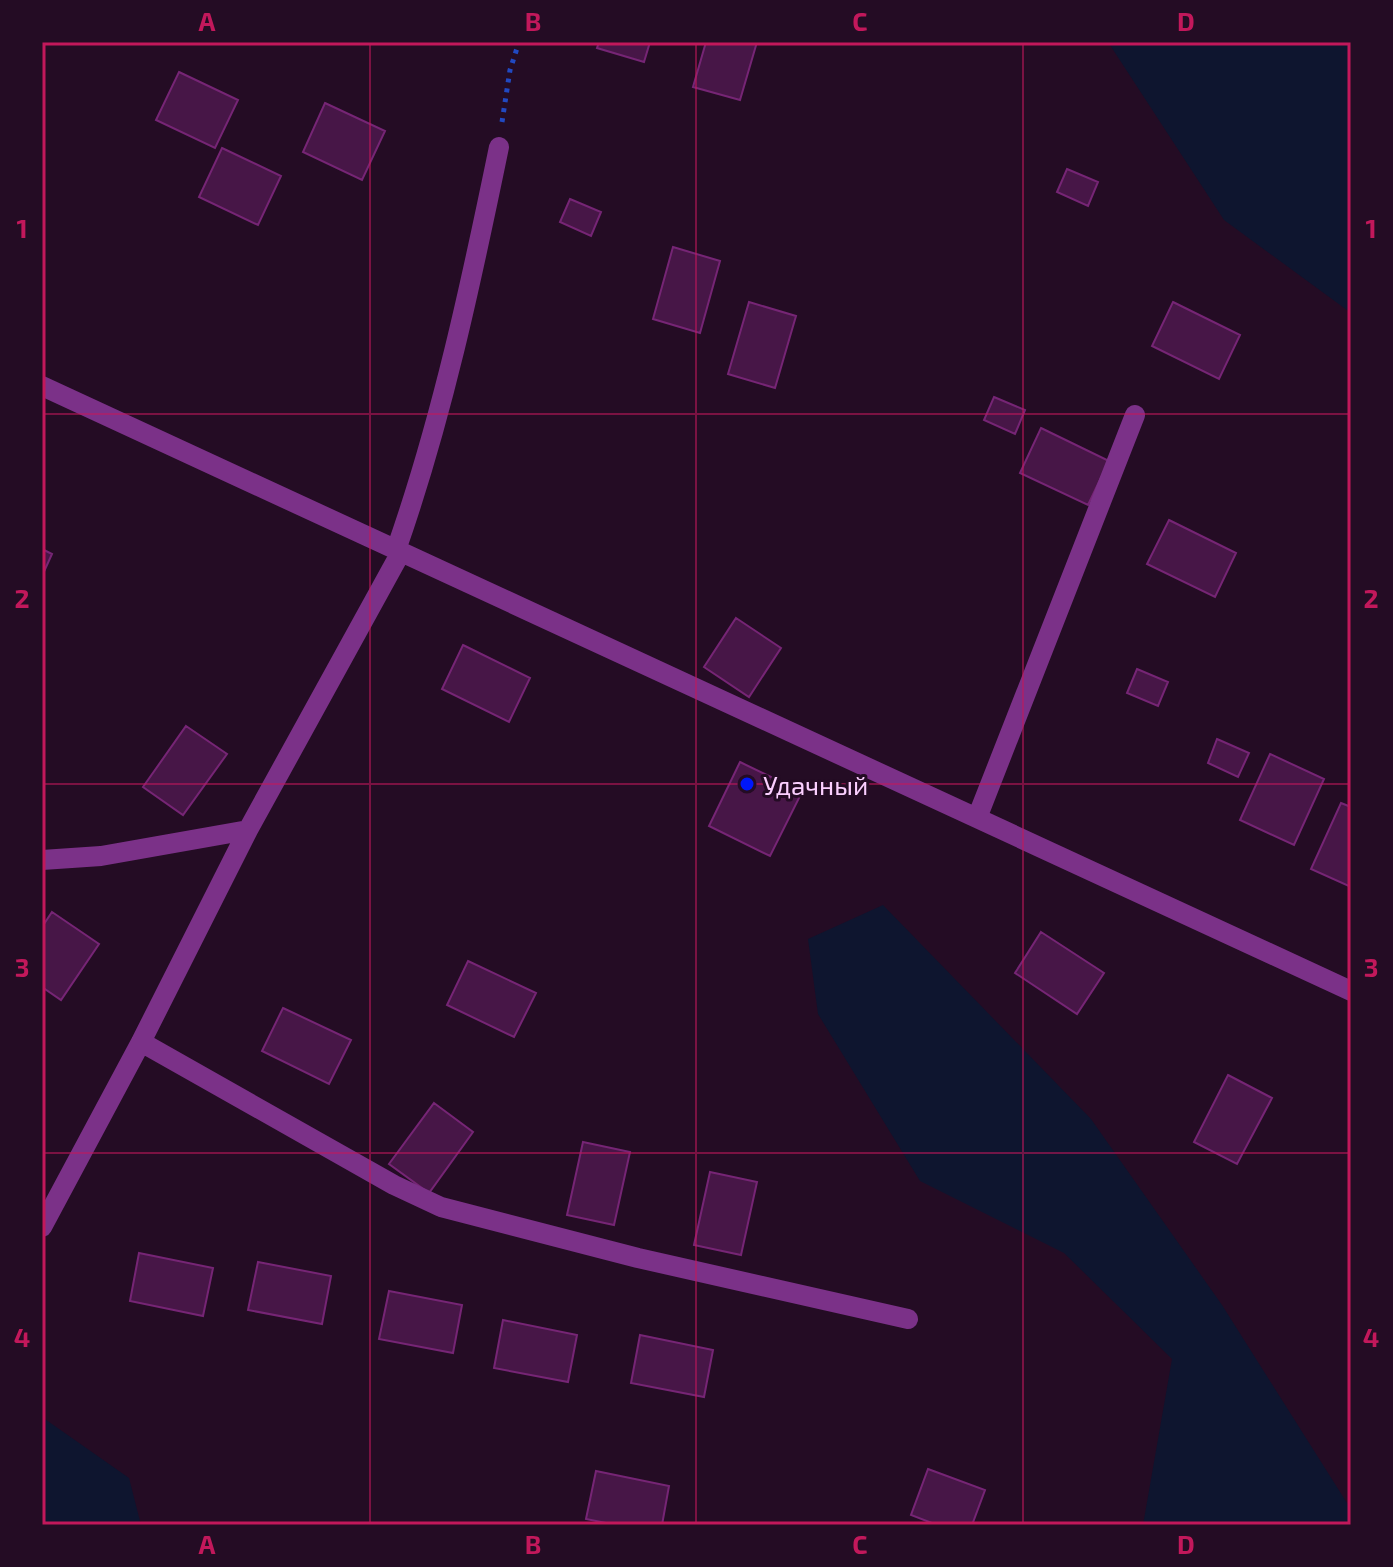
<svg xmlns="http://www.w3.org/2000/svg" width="1393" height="1567" font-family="'Exo 2',sans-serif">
<rect width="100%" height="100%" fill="#240c24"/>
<path fill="#0e152f" d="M1108,42H1351V313L1224,220Z
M883,905L1091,1119L1222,1305L1347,1503L1351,1505V1525H1143L1172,1359L1064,1253L920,1181L818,1014L808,939Z
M42,1417L129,1478L141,1525H42Z"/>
<path fill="#471647" stroke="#762575" stroke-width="2" d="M599,42H650L644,62L597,48Z
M706,42H757L740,100L693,87Z
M179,72L238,100L215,148L156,120Z
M325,103L385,131L362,180L303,152Z
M222,148L281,176L258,225L199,197Z
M1067,169L1098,182L1088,206L1057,192Z
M570,199L601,212L591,236L560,222Z
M673,247L720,261L700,333L653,319Z
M749,302L796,316L775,388L728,374Z
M1173,302L1240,335L1219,379L1152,346Z
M994,397L1025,410L1015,434L984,420Z
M1041,428L1109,461L1088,505L1020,473Z
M1169,520L1236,553L1215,597L1147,564Z
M42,549L52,554L42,576Z
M736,618L781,648L749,697L704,667Z
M463,645L530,678L509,722L442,689Z
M1137,669L1168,682L1158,706L1127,693Z
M186,726L227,754L183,815L143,787Z
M1217,739L1249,753L1238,777L1208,763Z
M1270,754L1324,779L1294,845L1240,820Z
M740,762L802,792L770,856L709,826Z
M1341,803L1351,807V887L1311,869Z
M52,912L99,944L61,1000L42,987V927Z
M1041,932L1104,973L1077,1014L1015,973Z
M468,961L536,993L514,1037L447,1005Z
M283,1008L351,1040L329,1084L262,1051Z
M1228,1075L1272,1098L1237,1164L1194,1142Z
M434,1103L473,1132L429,1193L389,1164Z
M583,1142L630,1152L614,1225L567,1215Z
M710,1172L757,1182L741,1255L694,1245Z
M139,1253L213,1268L203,1316L130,1301Z
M258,1262L331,1276L322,1324L248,1310Z
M389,1291L462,1305L453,1353L379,1339Z
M503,1320L577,1335L568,1382L494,1368Z
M640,1335L713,1350L704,1397L631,1383Z
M928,1469L985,1490L972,1525H937L911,1515Z
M596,1471L669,1486L662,1525H616L586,1519Z"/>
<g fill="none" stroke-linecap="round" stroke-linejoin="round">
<path stroke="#2149c1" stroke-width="5" stroke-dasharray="4 6" stroke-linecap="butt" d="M502,122L510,70L519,42"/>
<path stroke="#7b3188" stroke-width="20" d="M42,386L1351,991
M396,550C442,419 471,283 499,147
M977,818L1135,415
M42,860L101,856L248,830
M141,1042L394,1185L441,1207L638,1258L908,1319
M42,1227L141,1042L248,830L401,552"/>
</g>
<path fill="none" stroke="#c2185b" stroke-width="2" stroke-opacity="0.55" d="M370,42V1525M696,42V1525M1023,42V1525M42,414H1351M42,784H1351M42,1153H1351"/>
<circle fill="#0017fa" stroke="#240c24" stroke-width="3" cx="747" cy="784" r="8"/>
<g text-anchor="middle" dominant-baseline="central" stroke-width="6" stroke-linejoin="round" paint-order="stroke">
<g font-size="26" fill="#fbcfff" stroke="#240c24" text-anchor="start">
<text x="763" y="784">Удачный</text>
</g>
</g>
<rect width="1393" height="1567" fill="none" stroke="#240c24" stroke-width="88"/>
<rect x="44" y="44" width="1305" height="1479" fill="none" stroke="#c2185b" stroke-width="3"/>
<g font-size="26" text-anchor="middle" font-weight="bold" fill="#c2185b">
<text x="207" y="31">A</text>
<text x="533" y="31">B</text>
<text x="860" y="31">C</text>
<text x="1186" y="31">D</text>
<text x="22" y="238">1</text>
<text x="1371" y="238">1</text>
<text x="22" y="608">2</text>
<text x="1371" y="608">2</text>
<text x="22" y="977">3</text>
<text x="1371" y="977">3</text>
<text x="22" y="1347">4</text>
<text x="1371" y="1347">4</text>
<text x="207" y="1554">A</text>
<text x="533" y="1554">B</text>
<text x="860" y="1554">C</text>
<text x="1186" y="1554">D</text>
</g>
</svg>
